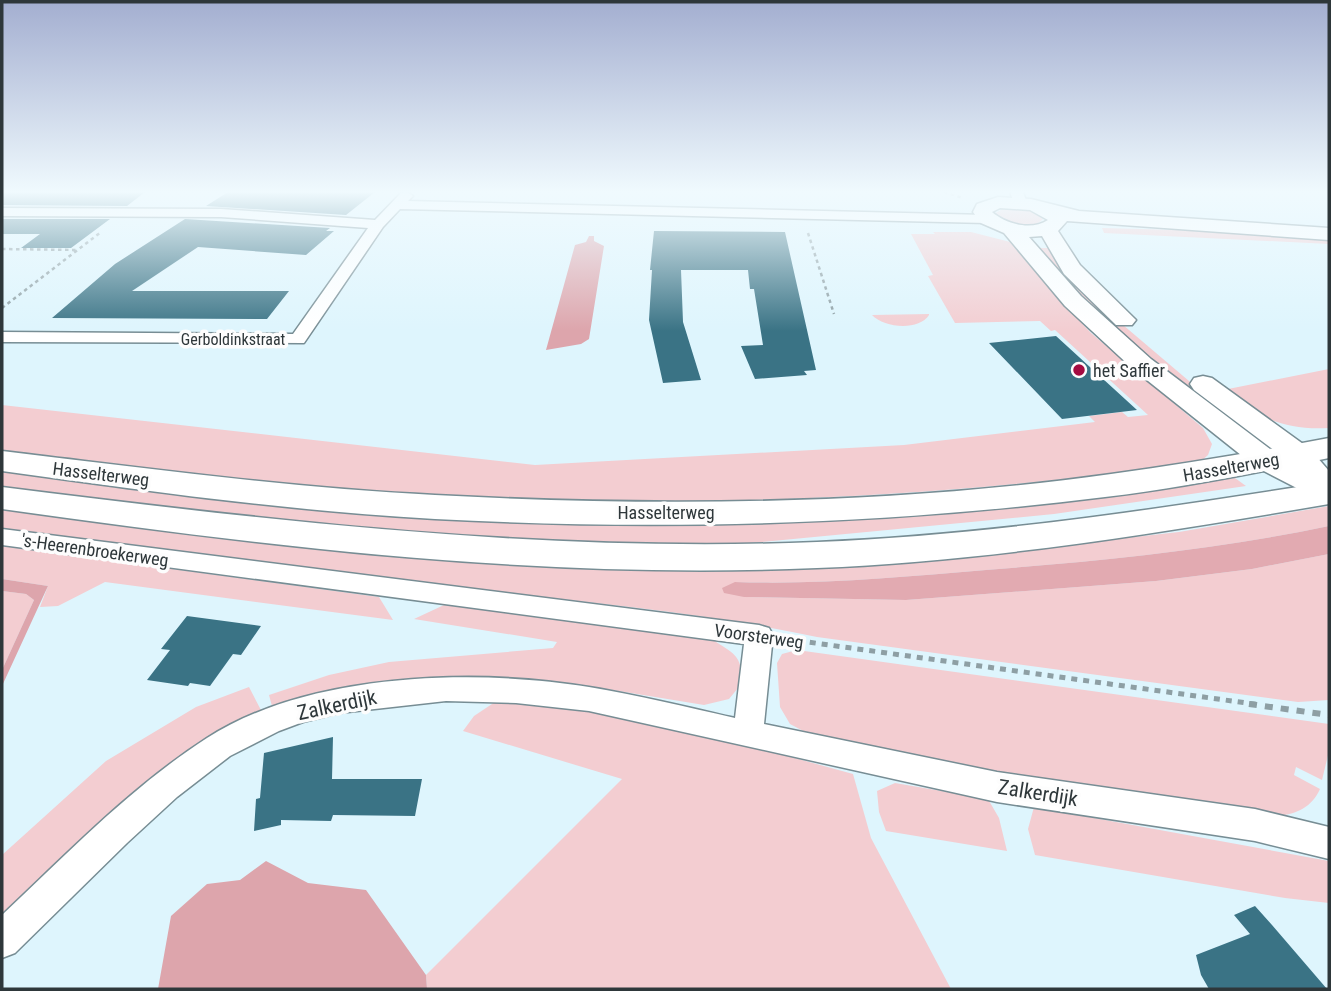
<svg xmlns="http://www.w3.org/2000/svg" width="1331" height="991" font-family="'Roboto Condensed',sans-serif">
<rect width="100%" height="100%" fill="#def5fd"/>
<path fill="#f3cdd1" d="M1006,207L1030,210L1043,219C1030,233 1007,223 994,214Z
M1102,228L1178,230L1329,241V244L1104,233Z
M933,232H971L1014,243L1044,273L1062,302L1091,333L1203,428L1212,444L1208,455L1200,462C914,503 632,511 344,491C230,483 116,466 2,451V405L535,465L904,445L1095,422L1089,416L1122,412L1128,417L1148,415L1055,330L1051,331L1040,321L955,323L928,276L933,275L911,234H935Z
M1036,248H1051L1116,319L1189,381L1241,419L1231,421L1166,372L1054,273Z
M872,315L929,314V315C919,331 884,328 872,315Z
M1329,369V428C1283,431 1256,415 1218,391Z
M2,471L244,502L901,516L1076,501L1235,478L1246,486L1054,514L721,546L429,535L184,510L2,486Z
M1329,506V526C1216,550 1100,561 986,570C903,577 818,585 735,582L744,597L906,600L1156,581L1252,569L1329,554V700L1298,702L817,637C701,612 582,602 465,588C310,570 156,549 2,528V508L183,532L955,557L1179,532Z
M2,546L379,597L393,620L105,582L58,606L40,607L48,586L2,579Z
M2,591L26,594L34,600L2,670Z
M444,605L712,639C733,654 741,653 743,682L729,699L704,705L576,684L486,678L273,710L269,695L329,675L389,662L553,648L557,642L414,619Z
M797,650L1329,724V751L1322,780L1296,767L1294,775L1320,789C1312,807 1297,814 1278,816L1085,788L874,750L807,733L790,724L780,707L777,663L782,654Z
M249,687L263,714L94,837L2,923V855L106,761L196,707Z
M498,700L581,709L729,740L853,774L871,838L951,989H427L426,975L622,779L463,731L474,716Z
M895,783L988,799L999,818L1007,851L886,831L879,812L877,791Z
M1034,807L1329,861V903L1285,898L1035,855L1028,829Z"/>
<path fill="#e2aab1" d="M1329,526V554L1252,569L1156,581L906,600L744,597L724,593L722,588L735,582C818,585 903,577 986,570C1100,561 1216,550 1329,526Z"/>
<path fill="#dda5ac" d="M589,236H594V241L604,246L589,339L581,344L546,350L575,245L586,242Z
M2,579L48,586L2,686V670L34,600L26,594L2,591Z
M266,861L308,883L366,890L426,975L427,989H158L171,916L207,884L240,880Z"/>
<path fill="#3a7385" d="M2,192H145L127,206L2,205Z
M228,192H375L346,215L206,206Z
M2,219H110L71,248H21L40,234H2Z
M185,219L330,228L326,231H334L306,255L198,247L132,291H289L267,319L52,318L115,264Z
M654,231L785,232L816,370L804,371L807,375L755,379L741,346L763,345L754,289H750L748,270H681L683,322L701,380L663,383L649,320L652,270H650Z
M1056,336L1137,410L1062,419L989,343Z
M187,616L261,626L241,655L233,654L210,686L190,683L188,686L147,680L170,650L161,649Z
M333,737L332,779H422L415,816L333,815L331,821L281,820V825L254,831L256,799L260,798L264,753Z
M1255,906L1272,925L1327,989H1209L1201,975L1196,955L1250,934L1234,915Z"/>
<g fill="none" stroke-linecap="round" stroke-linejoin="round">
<defs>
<path id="street" d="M407,192L413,196L408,201L987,215L994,219L987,223L400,209L383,227L304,343L2,342V332L293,334L368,228L221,217L2,216V208L221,209L375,220L401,193Z
M1010,192H1023L1027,203L1025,206H1015Z
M2,529L759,625L769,628L773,635L764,724L997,772L1255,809L1329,827V859L1255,841L997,802L589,711L516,703L446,701L339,713L303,722L279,731L230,756L177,797L127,843L15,953L2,958V915C67,854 131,787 207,738C308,673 473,668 589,687C638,695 687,707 735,718L744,644L2,545Z"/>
<path id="secondary" d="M998,197L1031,199L1079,211L1329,228V240L1067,221L1058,231L1080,265L1136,320L1132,325H1116L1064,274L1042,236L1029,237L1081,296L1151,359L1278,455L1283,457L1194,390L1190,384L1194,378L1203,376L1212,378L1310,449L1329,471V502L1318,499L1256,467L1133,369L1065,306L1004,233L981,223L973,212L977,204ZM1000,208L1030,210L1048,220C1031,231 1006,224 992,212Z"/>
<path id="primary" d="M1329,438V458C1255,473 1180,488 1105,497C882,525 659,531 435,519C290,511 146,491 2,471V451C146,468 290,488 435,495C660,507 888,505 1111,474C1184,464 1256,452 1329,438Z
M1329,482V504C1160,533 989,561 817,568C544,580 271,547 2,509V487C272,521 544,553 817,542C989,535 1159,509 1329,482Z"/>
</defs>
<use href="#street" stroke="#778d94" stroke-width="3"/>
<use href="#secondary" stroke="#778d94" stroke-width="3"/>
<use href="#primary" stroke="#778d94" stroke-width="3"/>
<path stroke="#8e9fa4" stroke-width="2.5" stroke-dasharray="3.5 3.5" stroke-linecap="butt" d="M944,192L963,198
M808,233L834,314
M2,249L78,250
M2,308L101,232"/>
<path stroke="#8e9fa4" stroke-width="5" stroke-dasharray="6 6" stroke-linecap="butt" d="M786,639L1261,705"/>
<path stroke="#8e9fa4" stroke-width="6" stroke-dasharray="8 8" stroke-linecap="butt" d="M1249,704L1329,715"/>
<use href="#street" fill="#fff" fill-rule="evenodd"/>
<use href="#secondary" fill="#fff" fill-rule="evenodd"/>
<use href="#primary" fill="#fff" fill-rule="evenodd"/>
</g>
<linearGradient id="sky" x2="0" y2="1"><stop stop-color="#a3aed0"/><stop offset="0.58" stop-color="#f0fafe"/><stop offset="1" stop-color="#f0fafe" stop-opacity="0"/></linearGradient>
<rect width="1331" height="331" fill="url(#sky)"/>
<circle fill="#a40b41" stroke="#fdfdfd" stroke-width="2.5" cx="1079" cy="370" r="7"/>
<g text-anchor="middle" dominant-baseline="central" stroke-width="7" stroke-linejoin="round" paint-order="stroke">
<g font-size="16" fill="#2e373a" stroke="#fdfdfd">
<text x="233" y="339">Gerboldinkstraat</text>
</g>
<g font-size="18" fill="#2e373a" stroke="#fdfdfd" text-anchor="start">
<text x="1093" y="370">het Saffier</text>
</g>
<g font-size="18" fill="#2e373a" stroke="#fdfdfd">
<text transform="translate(1231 467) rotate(-10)">Hasselterweg</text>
<text transform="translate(101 474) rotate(7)">Hasselterweg</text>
<text x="666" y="512">Hasselterweg</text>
<text transform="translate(95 550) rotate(8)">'s-Heerenbroekerweg</text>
<text transform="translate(759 636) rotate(8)">Voorsterweg</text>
</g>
<g font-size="21" fill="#2e373a" stroke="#fdfdfd">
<text transform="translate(337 705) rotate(-12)">Zalkerdijk</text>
<text transform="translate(1038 793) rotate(9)">Zalkerdijk</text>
</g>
</g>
<rect width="1331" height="991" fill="none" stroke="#2e373a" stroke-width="7"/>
</svg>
